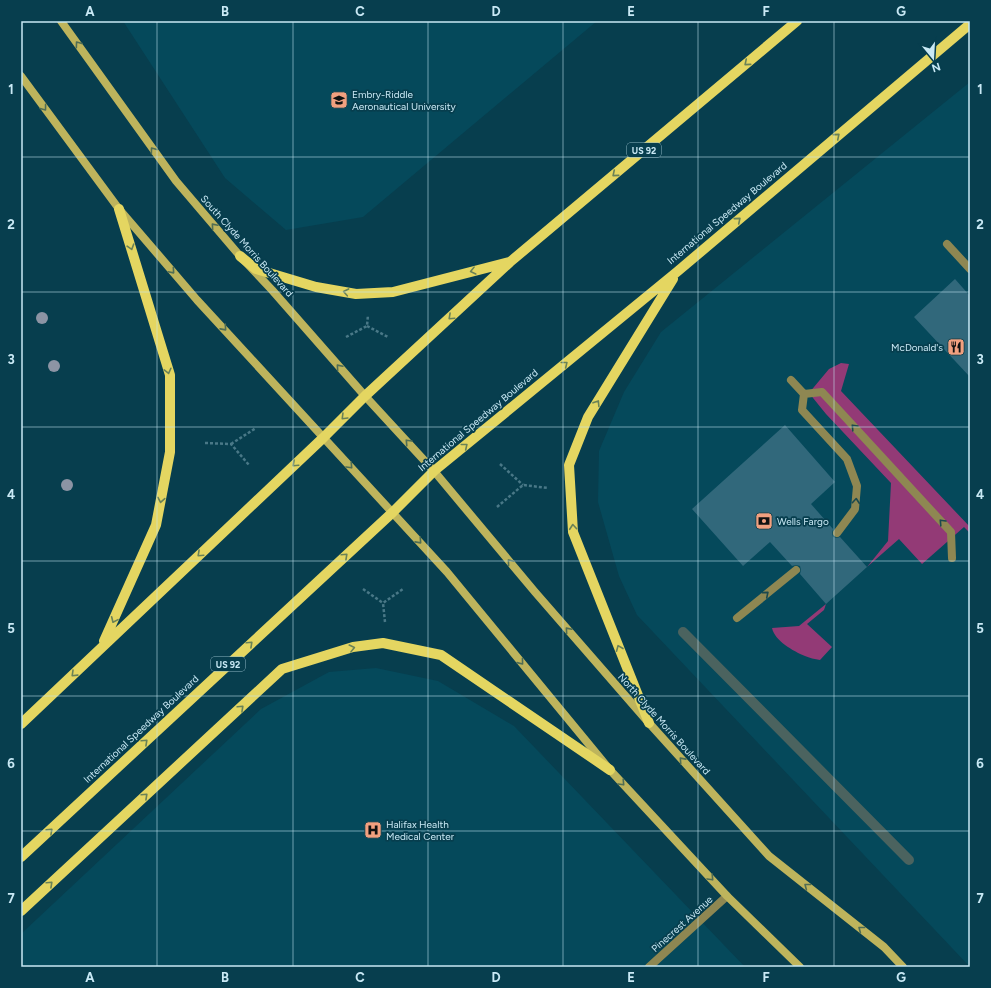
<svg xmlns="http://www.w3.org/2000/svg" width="991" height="988" font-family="Figtree,sans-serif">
<rect width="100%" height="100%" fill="#073e4e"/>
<path fill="#05495b" d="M123,21H597L363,217L286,230L225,178Z
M970,82V967L637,615L619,576L598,502L599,451L624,392L661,332Z
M376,668L438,681L514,726L745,967H21V934L261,709L329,672Z"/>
<path fill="#933a76" d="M841,363L849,364L841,391L970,527V533L964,527L922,564L899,539L867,567L888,541L891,483L826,414L809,393L829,369Z
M826,604L824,610L807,624L832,647L820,660C815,659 809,658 805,656C793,651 775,641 772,628L799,626Z"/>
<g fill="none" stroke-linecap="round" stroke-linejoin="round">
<path stroke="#4b635f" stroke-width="10" d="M683,632L909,860"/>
</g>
<path fill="#31687b" d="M955,279L970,296V377L914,317Z
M785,425L835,482L811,504L833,529L832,533L833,537L837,538L840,537L867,567L826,604L800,574L801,570L800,566L796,565L792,566L770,542L743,566L692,509Z"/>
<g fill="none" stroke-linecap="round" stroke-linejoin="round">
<path stroke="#497887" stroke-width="2.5" stroke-dasharray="3 2" stroke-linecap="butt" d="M367,326L388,337
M346,337L367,326L368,315
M205,443L231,444L249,465
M231,444L256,428
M500,464L523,485
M497,507L523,485L548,488
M363,589L383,603
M385,622L383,603L403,589"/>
<path stroke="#8e8752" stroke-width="8" d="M947,244L970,269
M791,380L804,394L802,410L847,459L857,486L855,509L837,533
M804,394L822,392L951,532L952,558
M737,618L796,570"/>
<path stroke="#8e8752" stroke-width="8" d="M649,967L727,896"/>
<path stroke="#beb45c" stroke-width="8" d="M61,21L176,181L240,256L272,290L365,396L434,471L535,592L649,723L769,856L884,947L903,967
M21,76L119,209L197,300L447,572L610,770L727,896L800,967"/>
<path stroke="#e4d661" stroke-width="10" d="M240,256L256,269L316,287L356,294L393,292L509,262
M104,641L156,525L170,452V375L119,209
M649,723L573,532L569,465L588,417L673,279
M21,724L323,438L365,396L510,262L797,21
M21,857L393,512L434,471L678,271L970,24
M21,911L282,669L353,647L383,643L441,655L610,770"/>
</g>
<g fill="#8c94a4">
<circle cx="42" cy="318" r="6"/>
<circle cx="54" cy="366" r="6"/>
<circle cx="67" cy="485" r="6"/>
</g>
<defs><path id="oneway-chevron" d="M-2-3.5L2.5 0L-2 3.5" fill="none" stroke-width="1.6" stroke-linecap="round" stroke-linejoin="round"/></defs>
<g stroke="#506d54">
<use href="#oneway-chevron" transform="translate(78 44) rotate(-126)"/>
<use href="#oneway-chevron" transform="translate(44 108) rotate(53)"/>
<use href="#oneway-chevron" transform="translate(153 150) rotate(-126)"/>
<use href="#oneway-chevron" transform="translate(214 226) rotate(-131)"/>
<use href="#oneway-chevron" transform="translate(172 271) rotate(49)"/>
<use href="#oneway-chevron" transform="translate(224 328) rotate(48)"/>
<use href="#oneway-chevron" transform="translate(339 367) rotate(-131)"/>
<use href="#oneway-chevron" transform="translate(408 442) rotate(-133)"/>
<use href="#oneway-chevron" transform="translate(350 466) rotate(47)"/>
<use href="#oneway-chevron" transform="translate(419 541) rotate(48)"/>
<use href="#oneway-chevron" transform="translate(510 562) rotate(-130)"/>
<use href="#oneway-chevron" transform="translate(568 630) rotate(-131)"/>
<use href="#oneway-chevron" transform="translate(521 662) rotate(51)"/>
<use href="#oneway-chevron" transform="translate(682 760) rotate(-132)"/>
<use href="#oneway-chevron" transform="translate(622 783) rotate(47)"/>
<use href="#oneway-chevron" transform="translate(711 878) rotate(47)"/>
<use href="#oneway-chevron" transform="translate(807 886) rotate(-142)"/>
<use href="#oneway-chevron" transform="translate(861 929) rotate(-142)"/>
</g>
<g stroke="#6a8257">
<use href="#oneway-chevron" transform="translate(747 63) rotate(140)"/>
<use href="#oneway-chevron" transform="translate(837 136) rotate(-40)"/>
<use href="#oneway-chevron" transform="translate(615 174) rotate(140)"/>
<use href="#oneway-chevron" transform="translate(738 220) rotate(-40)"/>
<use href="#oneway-chevron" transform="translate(131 247) rotate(73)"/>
<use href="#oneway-chevron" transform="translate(473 271) rotate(166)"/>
<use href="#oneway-chevron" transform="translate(346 292) rotate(-169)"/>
<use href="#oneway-chevron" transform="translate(451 317) rotate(137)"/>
<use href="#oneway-chevron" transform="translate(565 364) rotate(-39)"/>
<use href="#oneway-chevron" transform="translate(168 371) rotate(76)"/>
<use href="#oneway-chevron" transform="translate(597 403) rotate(-58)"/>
<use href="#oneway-chevron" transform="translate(344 417) rotate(135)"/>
<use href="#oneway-chevron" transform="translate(465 446) rotate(-39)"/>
<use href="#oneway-chevron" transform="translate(295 464) rotate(137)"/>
<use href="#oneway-chevron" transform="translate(161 500) rotate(100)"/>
<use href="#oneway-chevron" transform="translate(573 527) rotate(-95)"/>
<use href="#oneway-chevron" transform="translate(200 554) rotate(137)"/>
<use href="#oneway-chevron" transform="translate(345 556) rotate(-43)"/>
<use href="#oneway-chevron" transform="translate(114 620) rotate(114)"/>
<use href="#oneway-chevron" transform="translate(250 644) rotate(-43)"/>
<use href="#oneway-chevron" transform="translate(352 648) rotate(-14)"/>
<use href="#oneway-chevron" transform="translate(619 648) rotate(-112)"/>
<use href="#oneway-chevron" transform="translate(74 674) rotate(136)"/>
<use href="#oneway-chevron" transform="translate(241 708) rotate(-43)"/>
<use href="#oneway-chevron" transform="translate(145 742) rotate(-43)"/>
<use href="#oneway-chevron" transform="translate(145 796) rotate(-43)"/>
<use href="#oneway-chevron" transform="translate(50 831) rotate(-43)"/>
<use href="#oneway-chevron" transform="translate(50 884) rotate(-43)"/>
</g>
<g stroke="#1b494f">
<use href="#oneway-chevron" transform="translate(854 427) rotate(-133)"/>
<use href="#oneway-chevron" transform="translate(856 501) rotate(-85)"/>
<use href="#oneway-chevron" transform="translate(942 522) rotate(-133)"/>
<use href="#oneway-chevron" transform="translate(766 594) rotate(-40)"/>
</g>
<path fill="none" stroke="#c9e9f5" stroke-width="1" stroke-opacity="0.55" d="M157,21V967M293,21V967M428,21V967M563,21V967M698,21V967M834,21V967M21,157H970M21,292H970M21,427H970M21,561H970M21,696H970M21,831H970"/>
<defs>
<symbol id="university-square" viewBox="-11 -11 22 22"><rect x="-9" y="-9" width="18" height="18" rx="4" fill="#f2a07f" stroke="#073e4e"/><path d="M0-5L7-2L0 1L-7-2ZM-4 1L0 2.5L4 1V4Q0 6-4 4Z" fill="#111"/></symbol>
<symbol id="restaurant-square" viewBox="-11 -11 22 22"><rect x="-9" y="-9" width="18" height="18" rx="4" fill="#f2a07f" stroke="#073e4e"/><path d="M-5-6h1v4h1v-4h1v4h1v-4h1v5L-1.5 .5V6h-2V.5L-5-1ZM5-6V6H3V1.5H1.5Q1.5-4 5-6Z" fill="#111"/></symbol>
<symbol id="bank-square" viewBox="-11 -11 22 22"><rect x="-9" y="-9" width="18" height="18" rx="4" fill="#f2a07f" stroke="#073e4e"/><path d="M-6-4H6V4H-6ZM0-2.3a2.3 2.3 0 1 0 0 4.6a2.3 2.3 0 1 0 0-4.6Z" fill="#111"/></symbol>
<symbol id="hospital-square" viewBox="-11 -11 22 22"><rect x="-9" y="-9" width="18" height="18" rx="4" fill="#f2a07f" stroke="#073e4e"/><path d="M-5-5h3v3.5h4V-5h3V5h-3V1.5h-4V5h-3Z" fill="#111"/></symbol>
</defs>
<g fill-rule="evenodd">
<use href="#university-square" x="329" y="90" width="20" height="20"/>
<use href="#restaurant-square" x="946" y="337" width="20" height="20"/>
<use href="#bank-square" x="754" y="511" width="20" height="20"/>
<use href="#hospital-square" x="363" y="820" width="20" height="20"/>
</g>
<g text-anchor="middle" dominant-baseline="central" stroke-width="3.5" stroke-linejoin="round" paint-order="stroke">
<g fill="#073e4e" stroke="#8fb6c3" stroke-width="1">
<rect x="627" y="143" width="34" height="14" rx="3"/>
<rect x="211" y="657" width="34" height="14" rx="3"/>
</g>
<g font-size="9" font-weight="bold" fill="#c9e9f5">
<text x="644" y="150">US 92</text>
<text x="228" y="664">US 92</text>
</g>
<g font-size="10" fill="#c9e9f5" stroke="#073e4e" text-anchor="start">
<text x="352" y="94">Embry-Riddle<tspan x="352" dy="12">Aeronautical University</tspan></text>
<text x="943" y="347" text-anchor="end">McDonald's</text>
<text x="777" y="521">Wells Fargo</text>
<text x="386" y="824">Halifax Health<tspan x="386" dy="12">Medical Center</tspan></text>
</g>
<g font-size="10" fill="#c9e9f5" stroke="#073e4e">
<text transform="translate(727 213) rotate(-40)">International Speedway Boulevard</text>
<text transform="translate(247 246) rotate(48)">South Clyde Morris Boulevard</text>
<text transform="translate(478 420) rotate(-40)">International Speedway Boulevard</text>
<text transform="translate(664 724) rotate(48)">North Clyde Morris Boulevard</text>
<text transform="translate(141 729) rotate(-43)">International Speedway Boulevard</text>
<text transform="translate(682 924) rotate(-42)">Pinecrest Avenue</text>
</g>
</g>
<rect width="991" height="988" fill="none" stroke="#073e4e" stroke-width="44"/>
<g transform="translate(933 58) rotate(162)" stroke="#073e4e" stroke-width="3" paint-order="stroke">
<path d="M0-3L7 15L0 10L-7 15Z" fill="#c9e9f5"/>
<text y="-6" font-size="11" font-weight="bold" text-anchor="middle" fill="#c9e9f5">N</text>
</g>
<rect x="22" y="22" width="947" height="944" fill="none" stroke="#c9e9f5" stroke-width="1.5"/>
<g font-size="13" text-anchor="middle" font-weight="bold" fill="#c9e9f5">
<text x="90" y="16">A</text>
<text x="225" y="16">B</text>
<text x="360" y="16">C</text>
<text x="496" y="16">D</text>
<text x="631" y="16">E</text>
<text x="766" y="16">F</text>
<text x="901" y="16">G</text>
<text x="11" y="94">1</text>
<text x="980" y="94">1</text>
<text x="11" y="229">2</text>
<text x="980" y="229">2</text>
<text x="11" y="364">3</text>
<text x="980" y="364">3</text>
<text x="11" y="499">4</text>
<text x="980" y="499">4</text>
<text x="11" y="633">5</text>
<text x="980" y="633">5</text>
<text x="11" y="768">6</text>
<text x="980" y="768">6</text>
<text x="11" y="903">7</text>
<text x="980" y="903">7</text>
<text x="90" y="982">A</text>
<text x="225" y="982">B</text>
<text x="360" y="982">C</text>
<text x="496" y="982">D</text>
<text x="631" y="982">E</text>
<text x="766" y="982">F</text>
<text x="901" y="982">G</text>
</g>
</svg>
